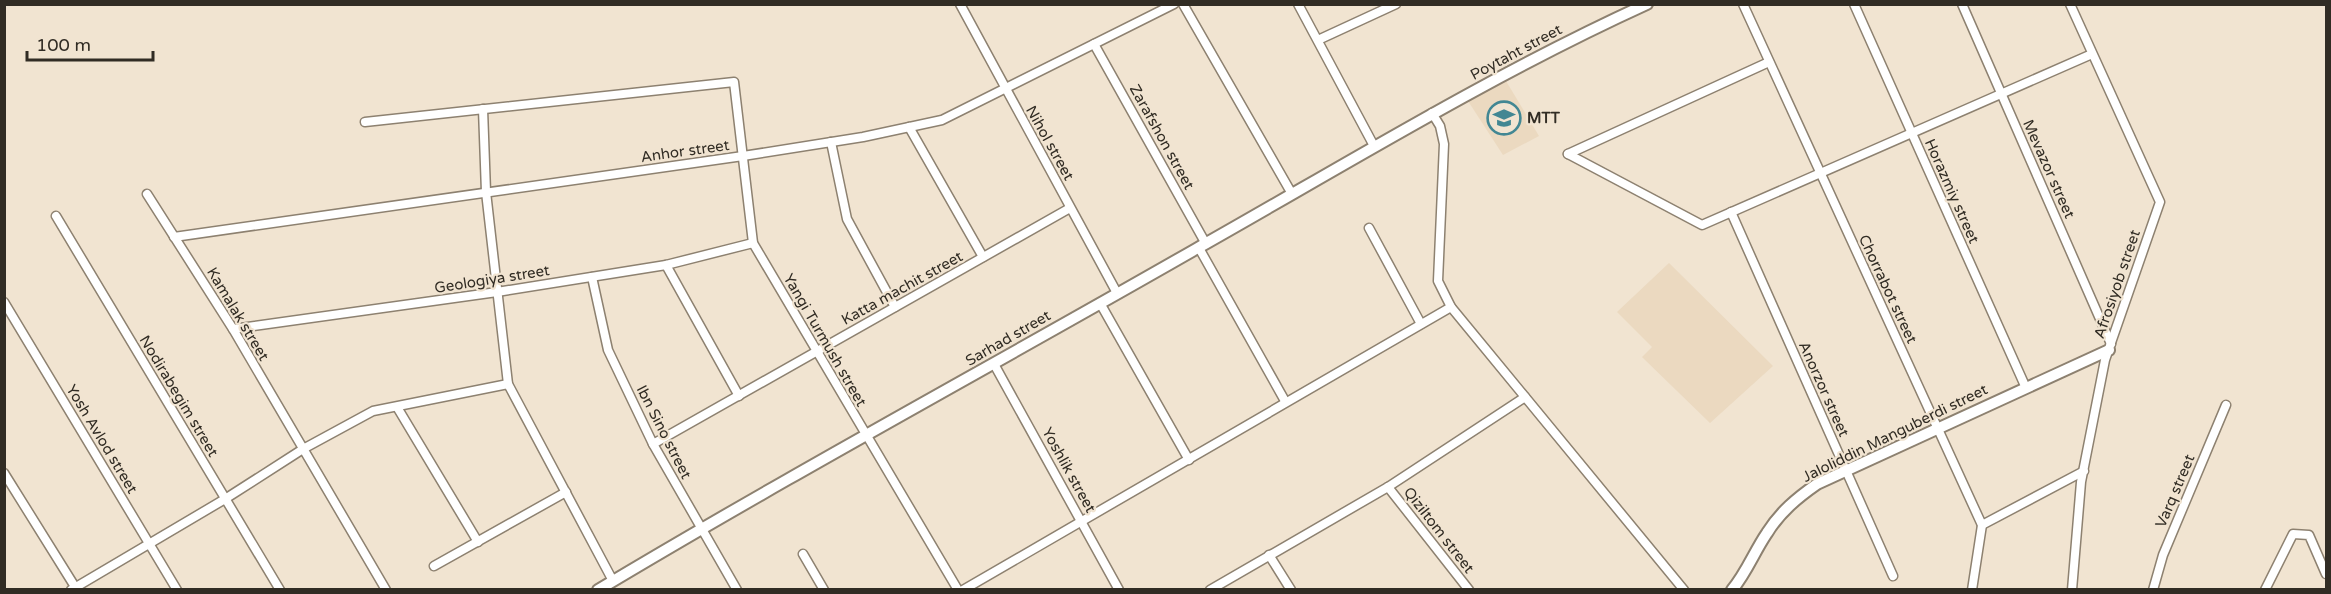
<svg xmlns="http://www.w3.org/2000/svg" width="2331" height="594" font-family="'Varela Round',sans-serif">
<rect width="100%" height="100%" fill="#f1e4d1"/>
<g fill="#ebd9c0">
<polygon points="1506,81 1539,136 1503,155 1468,101"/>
<polygon points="1669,263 1773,366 1710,423 1642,357 1652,347 1617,312"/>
</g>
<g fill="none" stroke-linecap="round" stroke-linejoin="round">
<defs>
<g id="minor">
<polyline points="960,4 1117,293"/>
<polyline points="1183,4 1292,194"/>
<polyline points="1298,4 1374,146"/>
<polyline points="1743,4 1982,525 1972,590"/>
<polyline points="1854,4 2026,388"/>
<polyline points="1962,4 2111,344"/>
<polyline points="2070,4 2160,202 2105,360 2081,482 2072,590"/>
<polyline points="1318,40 1396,4"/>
<polyline points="1094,44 1206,244"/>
<polyline points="483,109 486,192 508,384 613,581"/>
<polyline points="1432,113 1440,126 1444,144 1438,281 1451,307 1684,590"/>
<polyline points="365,122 734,82 753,243 958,590"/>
<polyline points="909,127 983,257"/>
<polyline points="831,142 847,219 895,307"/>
<polyline points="1568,154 1702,225 2092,54"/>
<polyline points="1568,154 1769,62"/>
<polyline points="147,194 233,329 386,590"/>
<polyline points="1731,212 1893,576"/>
<polyline points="56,216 280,590"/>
<polyline points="1369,228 1421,324"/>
<polyline points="174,237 743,156 863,137 942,120 1174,4"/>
<polyline points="1199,248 1285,401"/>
<polyline points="666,265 739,396"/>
<polyline points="592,277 608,350 653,444 737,590"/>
<polyline points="4,302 177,590"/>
<polyline points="1100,303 1189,460"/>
<polyline points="233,329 497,292 666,265 753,243"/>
<polyline points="994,364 1119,590"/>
<polyline points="397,407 478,542"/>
<polyline points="653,444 1070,208"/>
<polyline points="4,473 77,590"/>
<polyline points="1388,487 1469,590"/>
<polyline points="1982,525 2084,471"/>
<polyline points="803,554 824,590"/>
<polyline points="1269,555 1291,590"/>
<polyline points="434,566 566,492"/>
<polyline points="71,590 225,499 303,449 373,411 508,384"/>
<polyline points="963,590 1451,307"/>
<polyline points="1210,590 1388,487 1525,397"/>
<polyline points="2153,590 2163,555 2226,405"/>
<polyline points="2265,590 2293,534 2309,535 2326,574"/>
</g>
<g id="tertiary">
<path d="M598,590c197,-118 399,-227 598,-341 149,-84 295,-174 451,-245"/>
<path d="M1732,590c15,-18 22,-38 35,-57 13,-21 30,-35 50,-49l292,-134"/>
</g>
</defs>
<use href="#minor" stroke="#8d8170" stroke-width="11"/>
<use href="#tertiary" stroke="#8d8170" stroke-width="14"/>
<use href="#minor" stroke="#fff" stroke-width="8"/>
<use href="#tertiary" stroke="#fff" stroke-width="10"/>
</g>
<defs>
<symbol id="school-ring" viewBox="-11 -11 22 22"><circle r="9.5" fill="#f1e4d1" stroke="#428793" stroke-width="1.5"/><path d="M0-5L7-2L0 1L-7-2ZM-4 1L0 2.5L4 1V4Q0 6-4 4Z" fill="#428793"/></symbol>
</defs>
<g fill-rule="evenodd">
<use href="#school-ring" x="1485" y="99" width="38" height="38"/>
</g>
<g text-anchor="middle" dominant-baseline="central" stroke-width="4.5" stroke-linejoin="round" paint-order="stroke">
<g font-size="15" fill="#312c24" stroke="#f1e4d1">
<text transform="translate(1516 52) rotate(-28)">Poytaht street</text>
<text transform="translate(1162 137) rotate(61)">Zarafshon street</text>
<text transform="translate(1050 143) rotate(61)">Nihol street</text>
<text transform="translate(685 151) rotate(-8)">Anhor street</text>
<text transform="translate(2049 169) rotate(66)">Mevazor street</text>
<text transform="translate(1952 191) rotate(66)">Horazmiy street</text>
<text transform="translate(492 279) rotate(-9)">Geologiya street</text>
<text transform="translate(2117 284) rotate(-71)">Afrosiyob street</text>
<text transform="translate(902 288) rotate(-29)">Katta machit street</text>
<text transform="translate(1888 289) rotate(65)">Chorrabot street</text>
<text transform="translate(238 314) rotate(59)">Kamalak street</text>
<text transform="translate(1008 338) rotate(-30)">Sarhad street</text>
<text transform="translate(825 340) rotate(60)">Yangi Turmush street</text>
<text transform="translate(1824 389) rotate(66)">Anorzor street</text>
<text transform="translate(179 396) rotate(59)">Nodirabegim street</text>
<text transform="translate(664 432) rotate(63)">Ibn Sino street</text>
<text transform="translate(1895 433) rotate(-26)">Jaloliddin Manguberdi street</text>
<text transform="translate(102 439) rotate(59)">Yosh Avlod street</text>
<text transform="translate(1069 470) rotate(61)">Yoshlik street</text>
<text transform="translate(2175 491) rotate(-67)">Varq street</text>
<text transform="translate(1439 530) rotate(52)">Qiziltom street</text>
</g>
<g font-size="15" font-weight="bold" fill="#312c24" stroke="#f1e4d1" text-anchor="start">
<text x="1527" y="118">MTT</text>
</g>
</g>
<rect width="2331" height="594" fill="none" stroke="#312c24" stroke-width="12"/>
<path d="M27 51v9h126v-9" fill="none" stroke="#312c24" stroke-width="3"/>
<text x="36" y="51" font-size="18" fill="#312c24" stroke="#f1e4d1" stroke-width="4.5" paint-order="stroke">100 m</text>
</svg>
